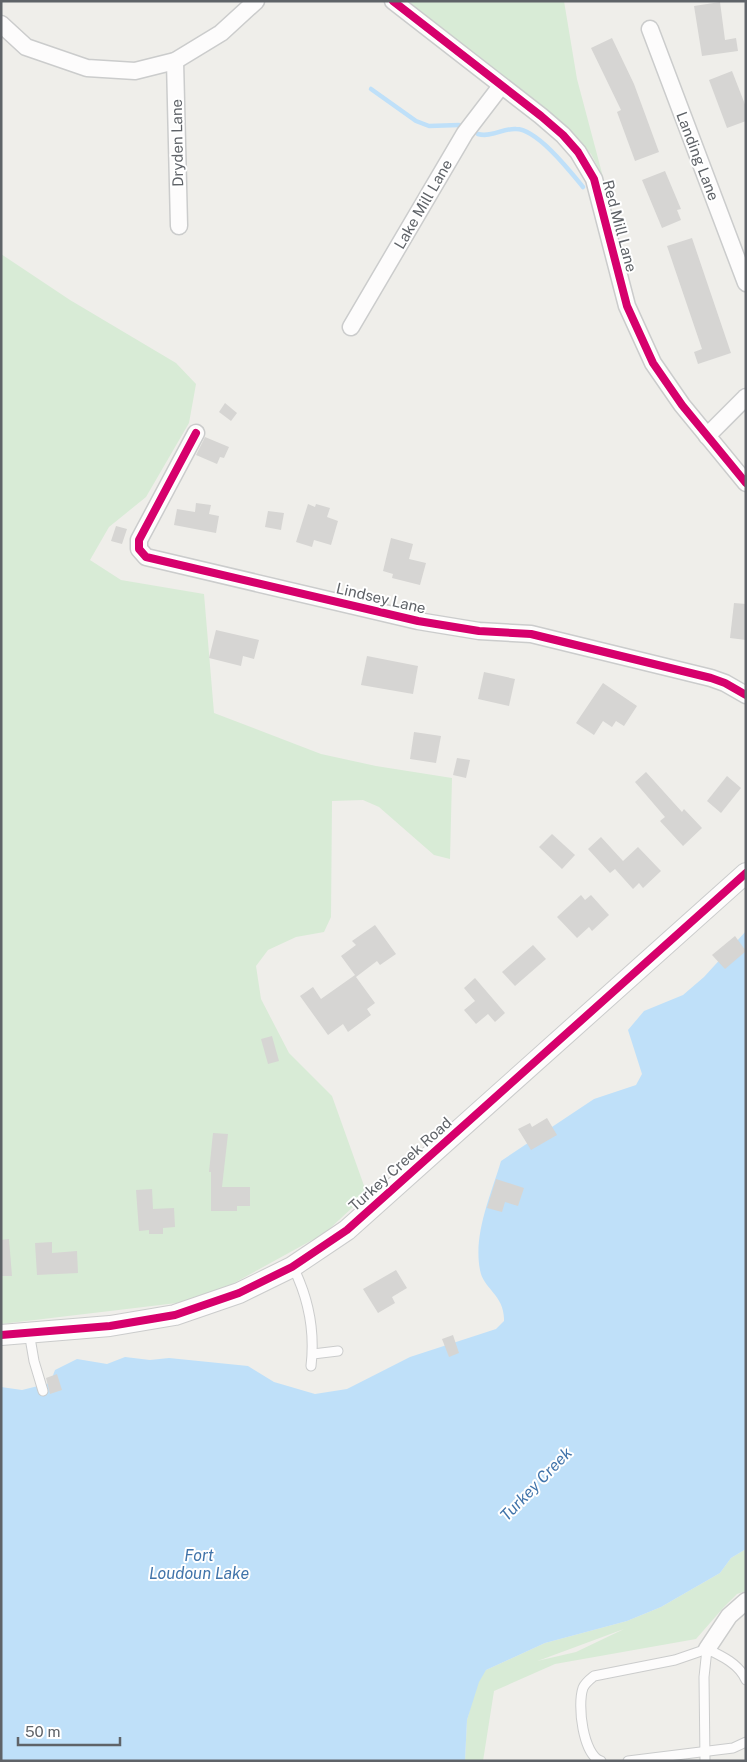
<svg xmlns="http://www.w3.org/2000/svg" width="747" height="1762" font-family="'Public Sans',sans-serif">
<rect width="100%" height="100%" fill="#efeeea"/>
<g fill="#d8ebd6" fill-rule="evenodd">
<polygon points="412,1 564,1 577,79 603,177 591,154 556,118 409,4"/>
<polygon points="1,254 70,300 176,363 196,384 189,423 146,497 109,527 90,560 121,580 204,594 214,713 321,754 376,766 452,778 450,859 434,855 379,807 363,800 332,801 331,917 324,932 296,937 268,950 256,966 261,999 289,1053 332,1096 367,1194 325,1233 225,1288 177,1303 1,1324"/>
<path d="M746,1549v42l-9,3 -13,13 -28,32 -141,25 -61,27 -11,70h-18l2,-41 5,-18 3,-25 11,-7 59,-27 82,-22 34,-14 59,-34 11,-15zM624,1629l-48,23 -39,9 6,-2z"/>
</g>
<path fill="#bfe0f9" d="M746,931v618l-15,9 -11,15 -59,34 -34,14 -82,22 -59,27 -7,12 -12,38 -2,41h-464v-374l21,3 28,-7 5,-13 22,-11 30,5 18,-7 25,3 19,-2 79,8 26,16 41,12 32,-5 63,-32 86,-28 8,-8c1,-26 -21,-32 -24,-51 -7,-36 11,-75 21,-109l93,-62 42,-14 6,-11 -14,-44 16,-19 39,-16 21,-18z"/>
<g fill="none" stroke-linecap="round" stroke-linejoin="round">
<g stroke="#bfe0f9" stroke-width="4.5">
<polyline points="371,89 416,121 429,126 459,125"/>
<path d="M478,134c13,4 25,-6 38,-5 21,0 54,42 67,58"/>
</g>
</g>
<g fill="#d6d5d3">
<polygon points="720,2 725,40 736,38 738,51 702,56 694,6"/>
<polygon points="612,38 634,84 659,152 635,161 617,112 621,110 591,48"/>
<polygon points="732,71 746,107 746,121 727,128 709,80"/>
<polygon points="665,171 681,209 677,210 681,220 662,228 642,180"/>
<polygon points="692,238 731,353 698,364 694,352 702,349 667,246"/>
<polygon points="225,403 237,413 231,421 219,412"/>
<polygon points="205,437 229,447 224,458 220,457 217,464 196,455"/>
<polygon points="196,503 211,505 209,514 219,516 216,533 174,525 177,509 195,512"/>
<polygon points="308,504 315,507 316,504 330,508 327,517 338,521 331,545 314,540 312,547 296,542"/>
<polygon points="268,511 284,513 281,530 265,527"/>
<polygon points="116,526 127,529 122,544 111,541"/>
<polygon points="391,538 413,544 409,559 426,563 420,585 392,578 393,574 383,571"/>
<polygon points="734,603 746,604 746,640 730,638"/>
<polygon points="216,630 259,640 254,659 243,656 241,666 209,658"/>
<polygon points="367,656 418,666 413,694 361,685"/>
<polygon points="484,672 515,679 509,706 478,699"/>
<polygon points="603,683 637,706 624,726 616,721 612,727 603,721 594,735 576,723"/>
<polygon points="414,732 441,736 436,763 410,759"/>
<polygon points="457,758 470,760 466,778 453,775"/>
<polygon points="646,772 682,812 684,809 702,828 683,846 660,821 665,817 635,782"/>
<polygon points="727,776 741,788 721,813 707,801"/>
<polygon points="552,834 575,855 562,869 539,847"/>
<polygon points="601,837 623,861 638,847 661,871 643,888 639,883 633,889 615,869 610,873 588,849"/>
<polygon points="581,895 585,900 591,895 609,915 592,931 589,927 577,938 557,917"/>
<polygon points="375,925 396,954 380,965 377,961 356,977 375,1003 367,1009 371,1015 348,1032 343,1024 328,1035 300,996 313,987 321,999 355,975 341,956 356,945 352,941"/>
<polygon points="735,936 746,951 725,969 712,955"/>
<polygon points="533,945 546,959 515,986 502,972"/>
<polygon points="475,978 505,1013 495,1022 488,1014 476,1024 464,1010 475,1001 464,988"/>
<polygon points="272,1036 279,1061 268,1064 261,1039"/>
<polygon points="547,1118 557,1135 531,1150 518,1129 530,1123 532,1127"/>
<polygon points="213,1133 228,1134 222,1187 250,1187 250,1206 237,1206 237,1211 211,1211 211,1172 209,1172"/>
<polygon points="496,1179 524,1188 518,1206 505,1202 502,1212 487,1208"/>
<polygon points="152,1189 153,1209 174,1208 175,1227 163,1228 163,1234 149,1234 149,1230 139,1231 136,1190"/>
<polygon points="9,1239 12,1276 1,1276 1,1240"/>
<polygon points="52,1242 52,1253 77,1251 78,1273 37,1275 35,1243"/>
<polygon points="396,1270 407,1288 392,1297 395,1303 378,1313 363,1289"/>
<polygon points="453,1335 459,1353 449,1357 442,1339"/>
<polygon points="57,1374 62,1390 50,1394 46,1378"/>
</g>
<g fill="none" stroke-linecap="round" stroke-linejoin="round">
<defs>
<g id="service">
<path d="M293,1267c15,30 22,65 18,99"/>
<polyline points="29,1332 34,1361 43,1391"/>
<polyline points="313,1354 338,1351"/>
<path d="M601,1761c-18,-6 -24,-56 -18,-73 2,-5 6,-8 11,-12l81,-16 32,-11c15,7 32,15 39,31"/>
<polyline points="628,1761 733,1748 746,1742"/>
<polyline points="705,1761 704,1677 707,1649"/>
</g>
<g id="minor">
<polyline points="393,1 541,116 563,135 578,152 594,179 627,306 653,363 682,405 746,483"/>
<polyline points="1,24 26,47 87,68 135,71 175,61 221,33 256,1"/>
<polyline points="650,29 746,283"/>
<polyline points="175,61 179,226"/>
<polyline points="351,327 465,133 501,86"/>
<polyline points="196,433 139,540 139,549 146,557 418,621 479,631 531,634 711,678 725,683 746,695"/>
<polyline points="707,436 746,397"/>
<polyline points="707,1649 729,1616 746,1601"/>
</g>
<polyline id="tertiary" points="1,1335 110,1326 175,1315 239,1293 292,1267 347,1230 746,873"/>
</defs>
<use href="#service" stroke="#cbcccc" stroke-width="11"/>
<use href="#minor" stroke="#cbcccc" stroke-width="19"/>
<use href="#tertiary" stroke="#cbcccc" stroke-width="22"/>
<use href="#service" stroke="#fdfcfc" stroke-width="9"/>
<use href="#minor" stroke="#fdfcfc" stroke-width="16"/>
<use href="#tertiary" stroke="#fdfcfc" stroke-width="20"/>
<defs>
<g id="cycleway">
<polyline points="393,1 541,116 563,135 578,152 594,179 627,306 653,363 682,405 746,483"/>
<polyline points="196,433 139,540 139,549 146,557 418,621 479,631 531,634 711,678 725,683 746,695"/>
<polyline points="1,1335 110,1326 175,1315 239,1293 292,1267 347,1230 746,873"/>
</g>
</defs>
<use href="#cycleway" stroke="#fff" stroke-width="11"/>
<use href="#cycleway" stroke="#d6006c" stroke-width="8"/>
</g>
<g text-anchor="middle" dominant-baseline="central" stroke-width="4" stroke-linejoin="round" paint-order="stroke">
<g font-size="15" fill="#5f6368" stroke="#fff">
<text transform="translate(177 143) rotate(-91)">Dryden Lane</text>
<text transform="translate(698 156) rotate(69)">Landing Lane</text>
<text transform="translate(423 204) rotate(-60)">Lake Mill Lane</text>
<text transform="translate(620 226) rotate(75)">Red Mill Lane</text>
<text transform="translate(381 598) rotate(13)">Lindsey Lane</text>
<text transform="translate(400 1164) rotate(-42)">Turkey Creek Road</text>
</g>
<g font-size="16" font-style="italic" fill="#4174aa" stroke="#fff">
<text transform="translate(536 1484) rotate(-46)">Turkey Creek</text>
<text x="199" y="1555">Fort<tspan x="199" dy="18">Loudoun Lake</tspan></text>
</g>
</g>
<rect width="747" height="1762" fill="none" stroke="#5f6368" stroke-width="5"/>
<path d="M18 1737v8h102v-8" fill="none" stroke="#5f6368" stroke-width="2.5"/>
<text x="25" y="1737" font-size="15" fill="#5f6368" stroke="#ffffff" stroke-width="4" paint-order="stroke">50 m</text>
</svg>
